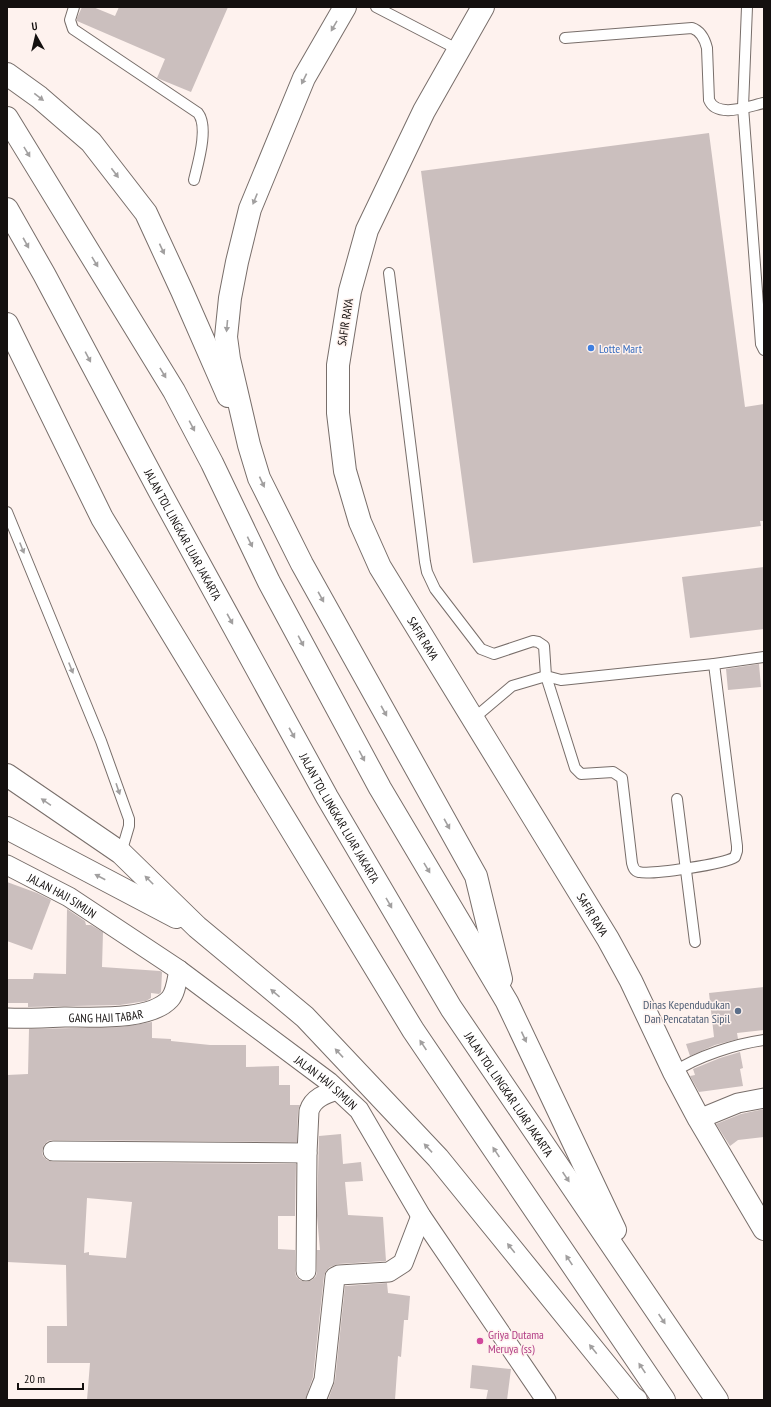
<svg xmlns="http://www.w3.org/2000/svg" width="771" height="1407" font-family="'PT Sans Narrow',sans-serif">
<rect width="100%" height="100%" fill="#fef2ee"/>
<g fill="#cbbfbe" fill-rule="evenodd">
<polygon points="82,7 93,7 115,16 119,7 228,7 191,92 157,78 165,59 77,21 77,18"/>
<polygon points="709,133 745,407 764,404 764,521 760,521 761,526 473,563 421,171"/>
<polygon points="764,567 764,629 690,638 682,577"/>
<polygon points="759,664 761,687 728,690 726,669"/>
<polygon points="7,882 37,893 51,900 32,950 7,941"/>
<polygon points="67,909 85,921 86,925 91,925 103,932 102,967 160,971 162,972 161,992 159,994 151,993 151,998 146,1001 120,1005 28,1007 28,1003 7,1003 7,979 33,979 34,973 66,974"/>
<polygon points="764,987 764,1030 737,1033 738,1039 715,1045 690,1056 686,1044 714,1037 709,993"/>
<path d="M152,1022v16l19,1v2l39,4h36v22l33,-1v19h11v20h10l-2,5 -1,32 -244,-2 -5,1 -4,4 -2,6 1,5 4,4 6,2 243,2 -1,52h-17v33l17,1v21l1,5 4,4 6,2 6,-2 4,-4 1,-5v-21h3l-3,-34 2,-80 22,-2 2,30 18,-2 2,19 -18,1 3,33 35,2 3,44 -48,3 -8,3 -4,4 -2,5 -11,101 -8,23h-218l3,-37h-43v-37h20l-1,-61 -59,-3v-187l21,-1 1,-45 92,-2zM87,1198l45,4 -6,56 -37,-3v-3l-5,1z"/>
<polygon points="740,1052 743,1068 740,1069 743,1086 699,1092 690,1076 695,1075 693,1069 720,1058"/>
<polygon points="764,1109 764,1137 738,1140 730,1146 716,1124 741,1114"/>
<polygon points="387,1283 388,1293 410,1296 408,1320 404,1320 401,1357 398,1356 395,1400 328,1400 335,1381 345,1286"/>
<polygon points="472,1365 511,1369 507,1400 486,1400 488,1390 470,1388"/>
</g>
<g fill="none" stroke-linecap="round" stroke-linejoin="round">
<defs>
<g id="service">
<path d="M74,7l-4,13 3,9 125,84c11,14 0,50 -4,67"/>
<polyline points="376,7 459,50"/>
<polyline points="747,7 743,107 761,344 764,350"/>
<path d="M565,38l127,-10c9,3 13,12 15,20l2,52c8,19 40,6 55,3"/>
<polyline points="389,273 425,562 427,572 435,589 481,649 494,654 533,641 538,642 544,646 546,676 561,680 714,664 764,657"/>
<polyline points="7,512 101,741 129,819 129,826 121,853"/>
<path d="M473,719l39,-33 34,-10 29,92 6,6 32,-2 9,6 10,85c1,4 2,8 7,9 12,3 86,-8 96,-15l2,-6v-5l-23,-182"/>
<polyline points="677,799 695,942"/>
<path d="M674,1072c24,-16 62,-28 90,-32"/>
</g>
<g id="minor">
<path id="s1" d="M7,865l62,32 110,73 150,112 30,28 62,106 125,184"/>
<path id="s2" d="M7,1018c20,1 39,0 59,-1 27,0 84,4 104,-18 6,-7 7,-20 9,-29"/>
<polyline points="699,1119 738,1103 764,1098"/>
<polyline points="53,1151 307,1153"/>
<path d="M306,1271l1,-118 2,-42c4,-13 16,-17 28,-21"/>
<polyline points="316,1400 324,1380 335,1277 339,1275 389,1272 403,1263 421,1216"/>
</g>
<g id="tertiary">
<path id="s3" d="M483,7l-59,104 -57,119 -17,61 -12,74v48l7,58 15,51 20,45 228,372 23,42 43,91 25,47 65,110"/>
</g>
<g id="motorway">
<polyline points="345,7 304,78 250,209 237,262 230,298 226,337 229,359 249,445 259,478 302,564 476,876 501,979"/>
<polyline points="7,74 39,97 91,142 146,213 182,291 228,396"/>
<polyline points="7,118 174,391 212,463 269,582 380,788 507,1002 615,1230"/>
<path id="s4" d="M7,209l37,65 116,218 167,305 124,211 266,392"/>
<polyline points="7,324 102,518 413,1030 664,1400"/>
<polyline points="7,775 121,853 197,927 305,1017 438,1158 631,1396 636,1400"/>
<polyline points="7,828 176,917"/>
</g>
</defs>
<use href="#service" stroke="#786e6a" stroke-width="12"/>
<use href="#minor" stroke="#786e6a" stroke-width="21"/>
<use href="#tertiary" stroke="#786e6a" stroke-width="24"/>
<use href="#motorway" stroke="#786e6a" stroke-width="24"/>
<use href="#service" stroke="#fff" stroke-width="10"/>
<use href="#minor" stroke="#fff" stroke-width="19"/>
<use href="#tertiary" stroke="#fff" stroke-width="22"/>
<use href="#motorway" stroke="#fff" stroke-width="22"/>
</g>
<defs><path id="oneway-solid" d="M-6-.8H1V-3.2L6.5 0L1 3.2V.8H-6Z"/></defs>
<g fill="#a19f9f">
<use href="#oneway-solid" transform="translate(334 26) rotate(120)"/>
<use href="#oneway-solid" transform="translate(304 79) rotate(116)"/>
<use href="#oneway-solid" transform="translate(39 97) rotate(38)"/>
<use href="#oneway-solid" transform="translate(27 152) rotate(59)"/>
<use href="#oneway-solid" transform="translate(115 173) rotate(53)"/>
<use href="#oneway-solid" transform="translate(255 199) rotate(112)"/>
<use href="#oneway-solid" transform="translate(26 243) rotate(61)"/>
<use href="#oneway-solid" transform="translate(162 249) rotate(65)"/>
<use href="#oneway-solid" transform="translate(95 262) rotate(59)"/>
<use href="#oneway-solid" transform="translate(227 326) rotate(95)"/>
<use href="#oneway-solid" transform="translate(88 357) rotate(62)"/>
<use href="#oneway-solid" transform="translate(163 373) rotate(59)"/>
<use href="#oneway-solid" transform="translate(192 426) rotate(62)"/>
<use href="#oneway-solid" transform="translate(262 482) rotate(65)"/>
<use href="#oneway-solid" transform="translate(250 542) rotate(64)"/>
<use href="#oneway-solid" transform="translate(22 548) rotate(68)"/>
<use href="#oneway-solid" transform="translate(321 597) rotate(61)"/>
<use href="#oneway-solid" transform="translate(230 619) rotate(61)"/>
<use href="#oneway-solid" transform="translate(301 641) rotate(62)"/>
<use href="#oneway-solid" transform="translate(71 668) rotate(68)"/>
<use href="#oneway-solid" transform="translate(384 711) rotate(61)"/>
<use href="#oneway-solid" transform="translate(292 733) rotate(61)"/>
<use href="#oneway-solid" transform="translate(362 756) rotate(62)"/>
<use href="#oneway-solid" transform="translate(118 789) rotate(71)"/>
<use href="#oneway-solid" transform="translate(46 802) rotate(-146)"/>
<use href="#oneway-solid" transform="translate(447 824) rotate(61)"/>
<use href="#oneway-solid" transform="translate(427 868) rotate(59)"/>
<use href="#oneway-solid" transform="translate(100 877) rotate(-152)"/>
<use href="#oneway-solid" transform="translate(149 880) rotate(-135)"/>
<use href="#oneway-solid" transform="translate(389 903) rotate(60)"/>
<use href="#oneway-solid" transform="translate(275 993) rotate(-140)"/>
<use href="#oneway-solid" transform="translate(524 1037) rotate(65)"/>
<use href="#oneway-solid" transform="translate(423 1045) rotate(-124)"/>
<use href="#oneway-solid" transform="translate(339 1053) rotate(-133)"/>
<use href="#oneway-solid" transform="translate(428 1148) rotate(-133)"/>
<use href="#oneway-solid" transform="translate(496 1152) rotate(-124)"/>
<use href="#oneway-solid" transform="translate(566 1177) rotate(56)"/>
<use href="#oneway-solid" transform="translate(511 1248) rotate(-129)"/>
<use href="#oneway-solid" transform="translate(569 1260) rotate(-124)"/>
<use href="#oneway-solid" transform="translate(662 1319) rotate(56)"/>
<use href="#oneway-solid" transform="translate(593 1349) rotate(-129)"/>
<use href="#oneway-solid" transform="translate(642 1368) rotate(-124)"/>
</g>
<circle fill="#3f7fe0" stroke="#fef2ee" stroke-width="1.5" cx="591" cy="348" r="4"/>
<circle fill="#5c6f8a" stroke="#fef2ee" stroke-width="1.5" cx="738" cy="1011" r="4"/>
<circle fill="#d1479c" stroke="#fef2ee" stroke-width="1.5" cx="480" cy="1341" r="4"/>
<g text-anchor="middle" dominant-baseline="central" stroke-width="3" stroke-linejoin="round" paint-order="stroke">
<g font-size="12" fill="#14100f" stroke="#fef2ee">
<text transform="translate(345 322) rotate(-81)">SAFIR RAYA</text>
<text stroke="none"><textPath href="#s4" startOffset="370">JALAN TOL LINGKAR LUAR JAKARTA</textPath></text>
<text stroke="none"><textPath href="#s3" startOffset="682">SAFIR RAYA</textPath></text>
<text stroke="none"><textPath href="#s4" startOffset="694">JALAN TOL LINGKAR LUAR JAKARTA</textPath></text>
<text stroke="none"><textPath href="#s1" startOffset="63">JALAN HAJI SIMUN</textPath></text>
<text stroke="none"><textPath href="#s3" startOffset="1006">SAFIR RAYA</textPath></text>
<text stroke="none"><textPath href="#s2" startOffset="99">GANG HAJI TABAR</textPath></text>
<text stroke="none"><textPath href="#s1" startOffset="387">JALAN HAJI SIMUN</textPath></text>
<text stroke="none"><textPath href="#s4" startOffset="1018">JALAN TOL LINGKAR LUAR JAKARTA</textPath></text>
</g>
<g font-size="12" fill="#366cbe" stroke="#fef2ee" text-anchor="start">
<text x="599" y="348">Lotte Mart</text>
</g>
<g font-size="12" fill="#4e5e75" stroke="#fef2ee" text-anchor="end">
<text x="730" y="1004">Dinas Kependudukan<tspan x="730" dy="14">Dan Pencatatan Sipil</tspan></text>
</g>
<g font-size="12" fill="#b23c85" stroke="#fef2ee" text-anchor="start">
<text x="488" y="1334">Griya Dutama<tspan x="488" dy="14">Meruya (ss)</tspan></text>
</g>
</g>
<rect width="771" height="1407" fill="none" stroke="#14100f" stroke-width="16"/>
<g transform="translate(36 36) rotate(352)" stroke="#fef2ee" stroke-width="3" paint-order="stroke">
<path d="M0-3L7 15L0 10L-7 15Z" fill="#14100f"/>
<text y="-6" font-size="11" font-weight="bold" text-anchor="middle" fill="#14100f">U</text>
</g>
<path d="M18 1383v6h65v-6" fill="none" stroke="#14100f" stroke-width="2"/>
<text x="24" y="1383" font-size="12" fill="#14100f" stroke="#fef2ee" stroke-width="3" paint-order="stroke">20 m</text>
</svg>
